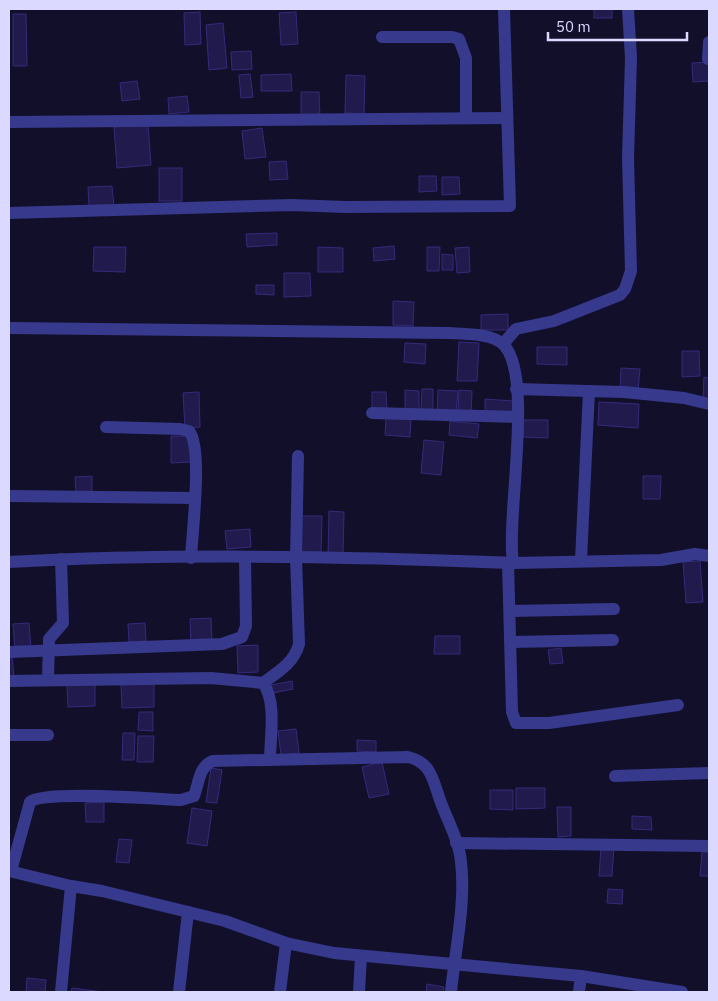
<svg xmlns="http://www.w3.org/2000/svg" width="718" height="1001" font-family="'IBM Plex Sans',sans-serif">
<rect width="100%" height="100%" fill="#120f2b"/>
<g fill="#211a4d" stroke="#352a7b">
<rect x="594" y="9" width="18" height="9"/>
<polygon points="200,12 201,44 185,45 184,13"/>
<polygon points="296,12 298,44 281,45 279,13"/>
<polygon points="13,14 26,14 27,66 13,66"/>
<polygon points="223,23 227,68 209,70 206,25"/>
<polygon points="251,51 252,69 232,70 231,52"/>
<polygon points="709,62 709,81 693,82 692,63"/>
<polygon points="250,74 253,97 241,98 239,75"/>
<polygon points="291,74 292,91 261,91 261,75"/>
<polygon points="346,75 365,76 364,114 345,113"/>
<polygon points="137,81 140,99 122,101 120,83"/>
<polygon points="301,92 319,92 320,118 301,118"/>
<polygon points="187,96 189,112 169,114 168,98"/>
<polygon points="148,124 151,165 117,168 114,127"/>
<polygon points="262,128 266,157 245,159 242,131"/>
<polygon points="286,161 288,179 270,180 269,162"/>
<rect x="159" y="168" width="23" height="33"/>
<polygon points="419,176 436,176 437,191 419,192"/>
<polygon points="442,177 459,177 460,194 442,195"/>
<polygon points="112,186 114,206 89,207 88,187"/>
<polygon points="277,233 277,245 247,247 246,234"/>
<polygon points="394,246 395,259 374,261 373,248"/>
<polygon points="94,247 126,247 125,272 93,271"/>
<polygon points="318,247 343,248 343,272 318,272"/>
<polygon points="427,247 440,247 439,271 427,271"/>
<polygon points="469,247 470,272 457,273 455,248"/>
<polygon points="442,254 453,255 453,270 442,270"/>
<polygon points="284,273 310,273 311,296 284,297"/>
<polygon points="256,285 274,285 274,295 256,294"/>
<polygon points="393,301 414,302 413,326 393,325"/>
<polygon points="508,314 508,330 481,330 481,315"/>
<polygon points="459,342 479,343 477,381 457,381"/>
<polygon points="405,343 426,344 425,364 404,362"/>
<polygon points="537,347 567,347 567,365 537,364"/>
<polygon points="682,351 699,351 700,376 682,377"/>
<polygon points="621,368 640,369 638,391 620,390"/>
<polygon points="704,377 709,378 709,399 703,399"/>
<polygon points="422,389 433,389 433,411 421,410"/>
<polygon points="405,390 419,391 419,412 405,411"/>
<polygon points="438,390 458,391 456,413 437,412"/>
<polygon points="459,390 472,391 471,416 458,415"/>
<polygon points="199,392 200,427 185,428 183,393"/>
<polygon points="372,392 386,392 387,412 372,412"/>
<polygon points="485,399 513,401 512,417 485,415"/>
<polygon points="599,402 639,404 638,428 598,425"/>
<polygon points="386,417 411,418 410,437 385,435"/>
<polygon points="523,420 548,420 548,438 523,437"/>
<polygon points="450,421 479,424 477,438 449,435"/>
<polygon points="171,436 191,436 191,462 171,463"/>
<polygon points="424,440 444,442 441,475 421,473"/>
<polygon points="92,476 92,494 76,495 75,477"/>
<polygon points="643,476 661,476 660,499 643,499"/>
<polygon points="329,511 344,512 343,557 328,556"/>
<polygon points="300,516 322,516 321,554 300,553"/>
<polygon points="250,529 251,547 227,549 225,531"/>
<polygon points="700,561 703,602 686,603 683,562"/>
<polygon points="211,618 212,643 191,644 190,619"/>
<polygon points="29,623 31,649 15,650 13,624"/>
<polygon points="145,623 146,641 129,642 128,624"/>
<polygon points="435,636 460,636 460,654 434,654"/>
<polygon points="258,645 258,672 238,673 237,646"/>
<polygon points="561,648 563,663 550,664 548,650"/>
<polygon points="12,656 14,678 9,678 9,657"/>
<polygon points="292,681 293,689 273,693 271,685"/>
<polygon points="95,684 95,706 68,707 67,685"/>
<polygon points="154,684 154,707 122,708 121,685"/>
<polygon points="139,712 153,712 153,731 138,730"/>
<polygon points="296,729 299,753 281,755 278,731"/>
<polygon points="123,733 135,733 134,760 122,760"/>
<polygon points="138,736 154,736 153,762 137,762"/>
<polygon points="357,740 376,741 376,752 357,751"/>
<polygon points="382,762 389,794 369,798 362,767"/>
<polygon points="211,768 222,770 217,803 206,802"/>
<polygon points="516,788 545,788 545,808 516,809"/>
<polygon points="490,790 513,790 513,810 490,809"/>
<polygon points="104,802 104,822 86,822 85,803"/>
<polygon points="557,807 571,807 571,836 558,837"/>
<polygon points="192,808 212,811 207,846 187,843"/>
<polygon points="632,816 651,817 652,830 632,829"/>
<polygon points="119,839 132,840 129,863 116,862"/>
<polygon points="601,848 614,848 612,876 599,876"/>
<polygon points="702,852 709,852 709,876 700,876"/>
<polygon points="608,889 623,890 622,904 607,903"/>
<polygon points="27,978 46,980 45,992 26,992"/>
<polygon points="427,984 444,987 443,992 426,992"/>
<polygon points="72,988 103,992 71,992"/>
</g>
<g fill="none" stroke-linecap="round" stroke-linejoin="round">
<g stroke="#37398d" stroke-width="12">
<polyline points="382,37 452,37 459,39 466,58 466,118"/>
<polyline points="708,59 709,42"/>
<polyline points="9,122 507,118"/>
<polyline points="9,213 292,205 345,207 510,206 504,9"/>
<path d="M9,328l440,5c15,1 43,0 55,12 30,33 2,170 9,218l148,-3 34,-6 14,2"/>
<polyline points="503,344 516,329 554,321 620,295 625,289 631,271 628,158 631,58 628,9"/>
<polyline points="516,389 624,392 684,398 709,404"/>
<polyline points="372,413 518,417"/>
<path d="M106,427l74,2 9,2c14,16 3,103 2,127"/>
<polyline points="9,496 194,498"/>
<polyline points="581,560 589,391"/>
<path d="M9,562c167,-9 336,-6 504,1"/>
<polyline points="508,563 512,712 516,723 549,723 678,705"/>
<polyline points="510,611 614,609"/>
<polyline points="511,642 613,640"/>
<polyline points="9,652 222,644 242,637 246,626 245,558"/>
<polyline points="48,680 49,639 63,623 61,559"/>
<path d="M9,681l202,-3 52,5c14,19 7,55 7,77"/>
<path d="M263,683c15,-11 31,-20 36,-39l-3,-86 2,-102"/>
<polyline points="9,735 48,735"/>
<polyline points="615,776 709,773"/>
<polyline points="456,843 709,846"/>
<polyline points="9,871 71,886 102,891 225,921 286,943 334,953 581,976 682,992"/>
<path d="M11,871l19,-69c14,-12 125,-3 151,-2l13,-4c5,-13 5,-30 19,-35l195,-4c23,5 25,23 32,43 7,20 19,40 21,62 5,41 -6,89 -10,130"/>
<polyline points="61,992 71,886"/>
<polyline points="179,992 188,912"/>
<polyline points="280,992 286,943"/>
<polyline points="359,992 361,956"/>
<polyline points="579,992 581,976"/>
</g>
</g>
<rect width="718" height="1001" fill="none" stroke="#dbd9ff" stroke-width="20"/>
<path d="M548 32v8h139v-8" fill="none" stroke="#dbd9ff" stroke-width="2.5"/>
<text x="556" y="32" font-size="15" fill="#dbd9ff" stroke="#120f2b" stroke-width="4" paint-order="stroke">50 m</text>
</svg>
